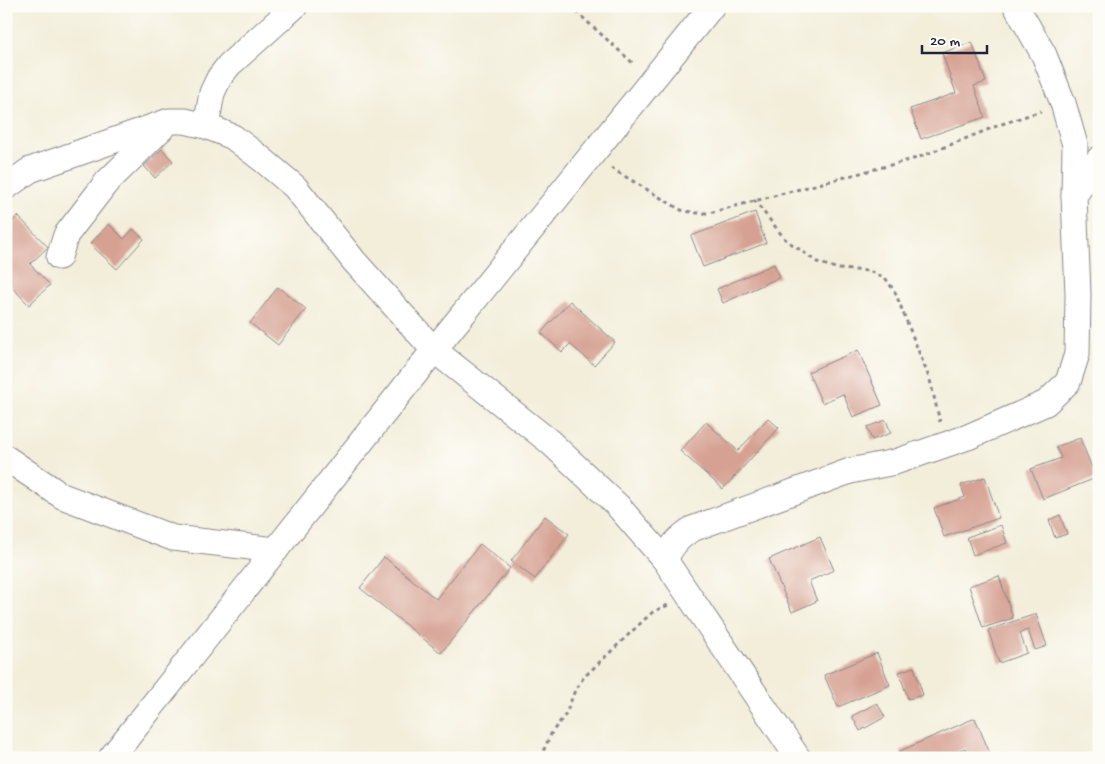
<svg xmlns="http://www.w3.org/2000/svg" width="1105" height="764" font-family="'Gochi Hand',sans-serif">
<rect width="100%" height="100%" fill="#fdfcf7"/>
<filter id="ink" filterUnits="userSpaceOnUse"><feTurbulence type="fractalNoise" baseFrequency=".02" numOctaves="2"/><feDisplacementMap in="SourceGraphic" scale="10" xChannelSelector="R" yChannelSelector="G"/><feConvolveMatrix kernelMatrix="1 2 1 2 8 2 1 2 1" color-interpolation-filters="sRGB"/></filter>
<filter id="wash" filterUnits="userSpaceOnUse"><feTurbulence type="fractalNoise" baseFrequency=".0096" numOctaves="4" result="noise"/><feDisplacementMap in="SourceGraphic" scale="20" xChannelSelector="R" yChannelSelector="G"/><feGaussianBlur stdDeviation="1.12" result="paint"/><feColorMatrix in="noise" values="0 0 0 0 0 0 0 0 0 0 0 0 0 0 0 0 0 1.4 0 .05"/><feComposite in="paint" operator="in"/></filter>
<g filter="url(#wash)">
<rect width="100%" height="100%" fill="#f3eeda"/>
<g id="blocks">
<g fill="#d6a193">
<polygon points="972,42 986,82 974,86 985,117 921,139 910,109 956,93 942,53"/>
<polygon points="162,149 173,161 155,178 144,166"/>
<polygon points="755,212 766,243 703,267 691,236"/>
<polygon points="18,216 48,247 30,264 50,285 29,305 6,281 6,227"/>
<polygon points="109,224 124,239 133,229 144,239 117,269 90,244"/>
<polygon points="774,264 780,277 723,303 717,289"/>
<polygon points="278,287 306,309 278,345 250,323"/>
<polygon points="570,301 615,342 594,365 570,344 562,352 541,333"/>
<polygon points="858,350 882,405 853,417 843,394 822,403 808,372"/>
<polygon points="768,418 779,428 723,489 680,451 706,422 738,451"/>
<polygon points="886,420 891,433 872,440 867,427"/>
<polygon points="1080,438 1096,478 1043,499 1031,469 1061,458 1056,447"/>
<polygon points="985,477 999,518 944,537 934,508 965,497 961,485"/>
<polygon points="1060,515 1067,534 1055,538 1049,520"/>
<polygon points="545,516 569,534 535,579 511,561"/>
<polygon points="1001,525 1007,543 973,555 967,537"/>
<polygon points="820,537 834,570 809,581 817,601 792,612 769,559"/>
<polygon points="480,544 510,568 441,653 360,588 384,557 436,599"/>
<polygon points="999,576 1013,618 983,628 969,586"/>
<polygon points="1036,614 1047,646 1035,650 1028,630 1020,633 1027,653 999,663 988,630"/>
<polygon points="877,653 890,685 838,707 824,675"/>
<polygon points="914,667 923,695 908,699 899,672"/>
<polygon points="877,703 885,717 860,731 852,716"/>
<polygon points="975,718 992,758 969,758 965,748 944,758 903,758 900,751"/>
</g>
</g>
</g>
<g filter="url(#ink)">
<use href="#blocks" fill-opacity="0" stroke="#8a888a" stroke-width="1"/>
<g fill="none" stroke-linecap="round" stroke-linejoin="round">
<defs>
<g id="minor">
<polyline points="1016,6 1044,55 1063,103 1075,145 1074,196"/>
<polyline points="206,126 212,93 219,78 229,65 295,6"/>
<polyline points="6,187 30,170 169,121 185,121 206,126 233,137 263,160 295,187 354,261 434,350 550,442 617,505 665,560 798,758"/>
<polyline points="59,257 66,235 106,183 162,128"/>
<polyline points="6,458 62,496 173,538 276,550"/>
<path d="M665,560c7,-15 13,-22 27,-31l158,-58 45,-9 73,-25 78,-34 22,-21 9,-28 1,-60 -4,-98 25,-37"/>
<polyline points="111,758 434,350 712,6"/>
</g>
</defs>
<use href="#minor" stroke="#8a888a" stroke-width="27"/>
<g stroke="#8a888a" stroke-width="3" stroke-dasharray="4 4" stroke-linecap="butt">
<polyline points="570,6 635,65"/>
<polyline points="611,168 681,210 697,213 709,213 917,158 1002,124 1041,111"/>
<polyline points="754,200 785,239 817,262 838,269 869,271 886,279 895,292 930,380 940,422"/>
<polyline points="540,758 552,732 566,714 575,690 584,677 645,619 653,612 668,605"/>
</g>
<use href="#minor" stroke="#fff" stroke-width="25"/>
</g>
</g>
<rect width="1105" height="764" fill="none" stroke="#fdfcf7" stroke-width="25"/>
<path d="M922 45v8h65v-8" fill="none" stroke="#22223b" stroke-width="2.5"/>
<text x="930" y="45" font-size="15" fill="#22223b" stroke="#fdfcf7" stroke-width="4" paint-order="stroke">20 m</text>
</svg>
